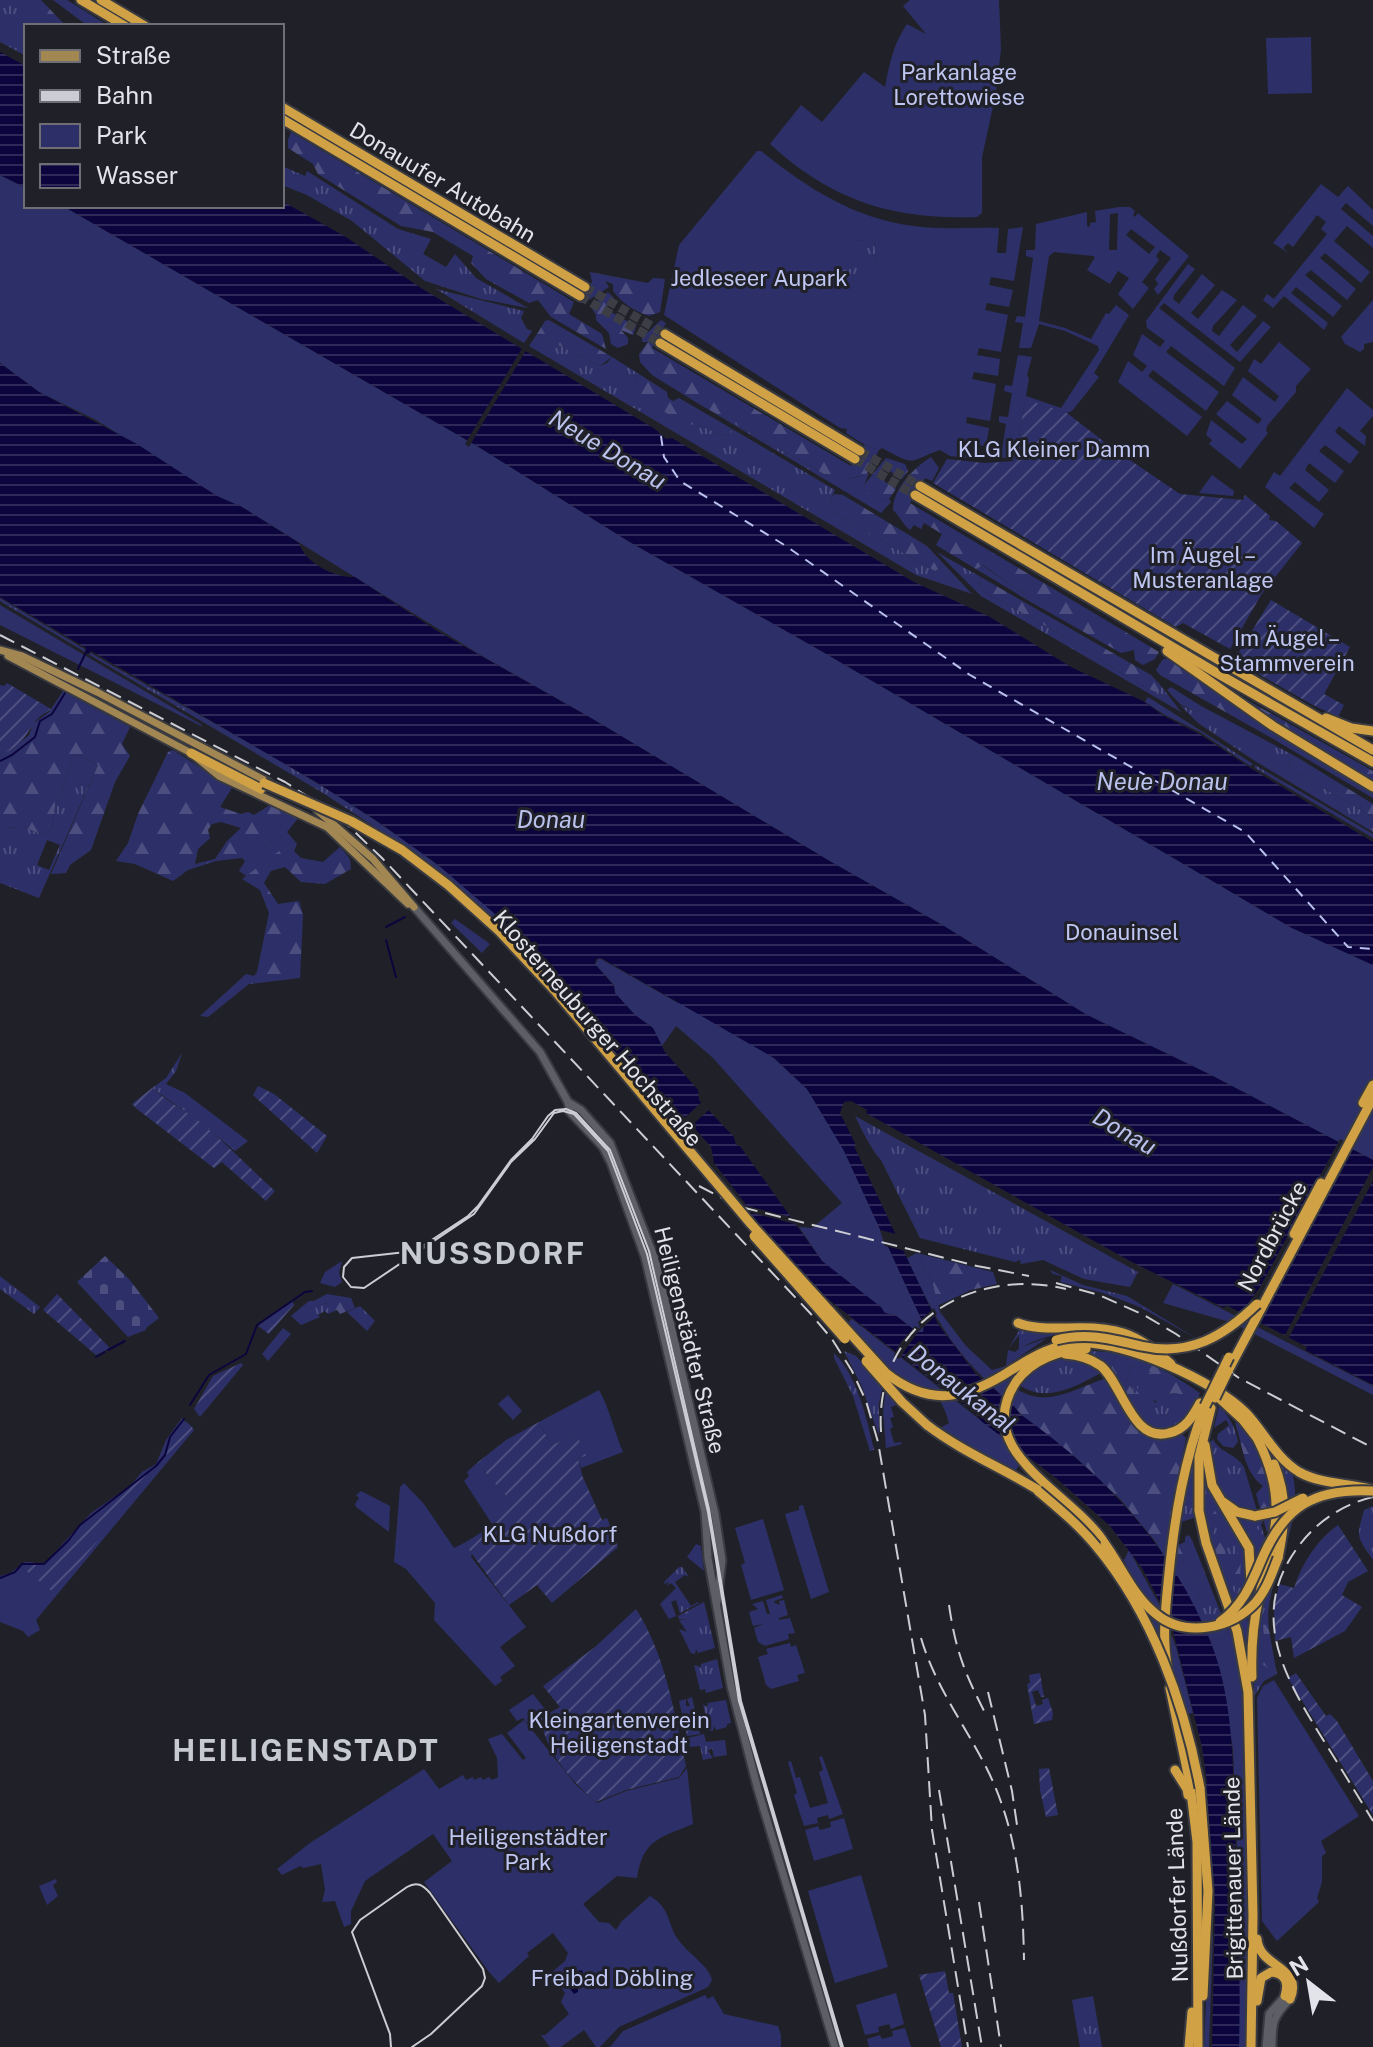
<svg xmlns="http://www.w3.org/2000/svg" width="1373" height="2047" font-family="'Public Sans',sans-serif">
<defs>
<pattern id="grass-tufts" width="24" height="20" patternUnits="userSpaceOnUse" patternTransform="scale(2)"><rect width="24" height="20" fill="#2d3068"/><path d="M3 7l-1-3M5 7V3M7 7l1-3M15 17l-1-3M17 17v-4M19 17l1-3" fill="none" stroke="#4b4e7e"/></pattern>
<pattern id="forest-firs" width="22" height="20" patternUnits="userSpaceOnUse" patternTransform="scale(2)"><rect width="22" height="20" fill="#2d3068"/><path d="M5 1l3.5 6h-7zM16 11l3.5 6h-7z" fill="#4b4e7e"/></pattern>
<pattern id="cemetery-stones" width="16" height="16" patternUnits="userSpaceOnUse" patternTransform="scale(2)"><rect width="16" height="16" fill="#2d3068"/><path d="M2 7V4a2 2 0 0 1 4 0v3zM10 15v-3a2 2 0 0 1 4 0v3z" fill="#4b4e7e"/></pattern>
<pattern id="garden-furrows" width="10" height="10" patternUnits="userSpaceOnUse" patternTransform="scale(2)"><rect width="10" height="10" fill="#2d3068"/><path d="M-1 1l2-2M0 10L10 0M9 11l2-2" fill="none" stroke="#4b4e7e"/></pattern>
<pattern id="water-rules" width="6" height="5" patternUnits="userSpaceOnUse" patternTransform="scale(2)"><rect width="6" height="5" fill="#0c053d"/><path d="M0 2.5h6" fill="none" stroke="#2f2959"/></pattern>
</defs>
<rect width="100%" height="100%" fill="#202128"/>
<g fill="url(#grass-tufts)" fill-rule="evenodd">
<polygon points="0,0 28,0 53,26 26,26 26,56 0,42"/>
<polygon points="282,166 305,176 307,171 398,229 431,239 423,254 446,267 455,254 476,278 528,308 481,299 425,281 352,221 307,195 282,185"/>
<polygon points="874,239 876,261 851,290 840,270 855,241"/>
<polygon points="436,289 524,311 521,318 527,329 532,331 524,343"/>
<polygon points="537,334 600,366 607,363 612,357 639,374 634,381 697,424 723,436 732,432 729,427 835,490 830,500 833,512 935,571 941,567 941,561 972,594 916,575 529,346"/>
<path d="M699,404l125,70c17,6 31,6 45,-1l-5,12 18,16 7,-2 2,3 -10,11z"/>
<polygon points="937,552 979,576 980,589 1051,629 1144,687 1158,693 1162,687 1181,712 981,596"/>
<polygon points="982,565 1027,596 1029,601 976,569"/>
<polygon points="0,598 86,650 85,652 0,601"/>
<path d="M91,653c141,83 307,163 424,279 18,18 33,42 50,61l-84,-86 -71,-57 -87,-57 -235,-139z"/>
<polygon points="1148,697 1253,764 1250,766 1200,732 1165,715 1145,702"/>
<polygon points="1180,705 1196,712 1201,710 1201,706 1295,756 1288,764 1292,770 1373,817 1373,832 1255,761 1198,723"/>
<polygon points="1280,734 1373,790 1373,798 1275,740"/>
<path d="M75,754l23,11 -59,133 -39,-15v-55l23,-1 20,8 9,-6 3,-23zM47,840l13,5 -11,25 -12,-5z"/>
<polygon points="1255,765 1373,834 1373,838 1255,768"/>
<polygon points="280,836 288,846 248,877 239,871 245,861"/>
<polygon points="455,919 490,944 482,953 451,923"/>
<polygon points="182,1053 176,1071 166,1084 185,1093 248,1141 235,1151 200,1122 152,1088 166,1078"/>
<polygon points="627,1069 636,1072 678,1123 675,1126"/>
<path d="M855,1116l283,156 -8,15 -46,-8 -41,-19 -22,4 -1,-4 -5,2 -95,-24 -39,-78c-9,-9 -20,-32 -26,-44z"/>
<polygon points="1050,1270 1083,1285 1127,1296 1199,1340 1140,1307 1103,1293 1060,1282 1062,1276 1053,1274"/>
<polygon points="0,1276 40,1307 34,1314 0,1289"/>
<polygon points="327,1294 325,1304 337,1310 328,1314 325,1311 318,1315 320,1317 301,1325 291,1316 309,1301 314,1301"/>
<polygon points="360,1306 375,1321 367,1331 347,1312"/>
<path d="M1021,1327l80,5c-27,-1 -55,2 -79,15l25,-9 -41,28 2,-16 7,2 4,-3v-14l-10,13z"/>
<polygon points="1082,1350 1116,1353 1110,1372"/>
<polygon points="844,1351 856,1356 883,1386 879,1403 879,1436 862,1387"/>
<path d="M834,1353c23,22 33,66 40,97l-4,1 -17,-55 -19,-38z"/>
<path d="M1067,1356l16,3 18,12v2c-26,14 -56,31 -83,11 12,-15 29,-25 49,-28z"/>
<polygon points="1131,1365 1152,1372 1143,1377 1136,1395 1126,1379"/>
<polygon points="886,1390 899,1404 891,1407 894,1417 890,1418 893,1427 890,1429 894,1443 901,1442 902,1444 886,1448 883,1411"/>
<polygon points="1177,1393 1194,1406 1192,1411 1168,1413 1166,1418 1162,1421 1147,1414 1144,1395 1148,1395 1156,1403 1165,1394"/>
<path d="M1219,1406c10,10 17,22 19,36l-5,6 -10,-2 -6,-7 1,-5 11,-9 -3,-5 -12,8z"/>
<polygon points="1202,1423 1194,1476 1197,1517 1181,1522 1186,1476"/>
<path d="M1213,1439c6,13 23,15 31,28l21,71 1,6 -11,21 -1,-8 -26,-47 21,3c-39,-19 -34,-30 -39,-70z"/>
<path d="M1265,1444l13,18 14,10c12,46 -14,84 -22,128 -5,25 2,50 7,74l-13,7 -10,16c0,-31 0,-63 7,-93 5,-21 18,-39 24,-59 10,-33 -3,-73 -20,-101z"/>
<polygon points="1205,1463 1246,1547 1247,1581 1258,1587 1255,1596 1248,1601 1251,1610 1247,1620 1249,1621 1253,1612 1247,1659 1238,1622 1203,1515"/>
<path d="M1373,1506v54c-18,-26 -16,-23 -9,-50z"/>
<polygon points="1192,1540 1229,1634 1210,1641 1194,1606 1201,1591 1182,1562"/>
<polygon points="679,1567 682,1567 689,1577 685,1575 675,1582 691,1606 698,1602 699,1603 680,1613 676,1600 671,1602 676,1616 669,1619 660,1604 676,1588 671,1583 667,1586 669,1581 665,1584 664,1582"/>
<polygon points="704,1602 715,1648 698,1653 696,1649 695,1654 691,1653 679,1629 687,1632 679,1620 687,1619 679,1619 678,1616"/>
<polygon points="717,1659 723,1688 706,1693 705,1689 700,1690 694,1665 701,1667 701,1664"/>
<polygon points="692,1697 700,1734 687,1736 679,1701 686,1699 686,1706 690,1706 687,1699"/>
<polygon points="726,1700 731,1723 727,1724 727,1727 716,1730 714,1726 713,1731 709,1731 703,1704 707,1707 708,1703"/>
<polygon points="704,1734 706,1742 725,1740 727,1755 714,1757 712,1748 708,1751 713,1758 703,1760 700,1746 690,1747 688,1738"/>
<polygon points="1093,1996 1102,2047 1080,2047 1072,2000"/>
</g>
<g fill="url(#forest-firs)" fill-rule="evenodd">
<polygon points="28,0 41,0 66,26 53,26"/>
<polygon points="53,0 67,0 109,26 88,26"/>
<polygon points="291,132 574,302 569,314 602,334 606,349 551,317 538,300 529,303 486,279 471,263 473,256 433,232 401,226 318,174 313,164 288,148 288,140"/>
<path d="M590,272l58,11 5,-5 12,1 -5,33 -11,4c-15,-5 -26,-12 -36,-25v-7l-8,-3 4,6 -25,16h-5l13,-21z"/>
<polygon points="608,292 614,298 613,304 607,306 611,312 636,326 633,335 621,330 628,338 628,344 618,348 611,344 609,333 596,320 596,315 591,307"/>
<polygon points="549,320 612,357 600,366 537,334 545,321"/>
<polygon points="661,320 666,323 652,348 851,466 865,445 879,450 866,475 840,480 824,474 699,404 652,375 640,362 639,354 648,342 642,342 642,338"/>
<path d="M639,374l28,18 1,6 5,3 6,-3 50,29 3,5 -9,4 -26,-12 -10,1c-17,-11 -48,-24 -53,-44z"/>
<path d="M931,457l8,11 -7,13 -7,-3 -15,25 249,149 -4,7 -12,6 -8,-5 -1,-10 -13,3 -92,-52 -2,-5 -44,-31 -7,4 -40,-24 6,-11 -18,-11 -3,6 -7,-4 -4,5c-7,-5 -10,-14 -17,-20 0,-22 21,-42 38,-53z"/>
<polygon points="886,458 905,464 908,471 902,479 885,468 881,471 881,479 896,489 889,499 882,501 865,491 864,485"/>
<polygon points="834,494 843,495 927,546 941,561 941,567 935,571 833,512 830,500"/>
<polygon points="979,576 1151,675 1162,687 1158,693 1144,687 1051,629 980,589"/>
<polygon points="1163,659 1172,659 1278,736 1275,740 1160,675 1156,670"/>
<polygon points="1171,687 1201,706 1201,710 1196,712 1180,704 1167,690"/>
<polygon points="63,691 130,727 122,744 130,756 115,782 91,850 70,865 66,873 51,874 98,765 75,754 55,806 52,829 43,835 23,827 0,828 0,755 13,749 29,735 33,724 49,712"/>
<polygon points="1242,697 1373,771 1373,783 1289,733 1241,699"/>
<path d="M173,750l59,38 -12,19 21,7 7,-2 6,3 16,-10 29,12 -12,15 10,12 -3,7 7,7 22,4 17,-15 10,12 1,10 -26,15 -24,-2 -16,-15 -14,4 -7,12 14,21 21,-3 4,14 -3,63 -51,6 -41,33 -8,-1 46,-42 8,2 3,-4 12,-59 -9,-23 -18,-11 45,-34 -7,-9 -35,25 -3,-3 -26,3 -28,9 -15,11 -38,-17 -19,-3 12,-18 10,-29 30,-62zM221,822l20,6 -14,13 -12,18 -20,5 3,-15 12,-11 -2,-8 4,-6z"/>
<polygon points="1295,756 1373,804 1373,817 1292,770 1288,764"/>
<polygon points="917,1253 993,1272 997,1284 971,1290 937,1306 933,1285"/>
<polygon points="327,1294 351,1298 355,1308 340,1314 337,1310 329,1310 324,1300"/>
<path d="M1116,1353c31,7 59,22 84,40 -10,23 -34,55 -60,27 -12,-13 -20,-33 -30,-48zM1131,1365l20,7 -8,5 -8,17 -9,-15zM1177,1393l3,4 -1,8 3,3 11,-1 -1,4 -22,-2 -4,9 -4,2 -15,-6 -2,-19 14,8 6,-9z"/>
<path d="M1108,1378l33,51 41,5 4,4 -16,82 3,11 -5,6 6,10 11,-5v-5l4,-2 3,5 -10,22 19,29 -7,15 -39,-65 -34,-41 -47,-44 -41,-30 -24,-24 6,-14c34,22 60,-1 93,-10z"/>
<path d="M1235,1423h5c28,34 30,61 34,103l-7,6 -11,-38 7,-8c-20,-15 -20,-41 -28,-63z"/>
<polygon points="1208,1499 1218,1516 1213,1535 1224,1547 1227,1560 1241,1560 1240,1578 1228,1579 1238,1599 1232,1606 1212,1550 1202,1502"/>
<polygon points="1253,1519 1261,1519 1263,1523 1256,1527 1265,1538 1258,1558 1254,1557 1247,1527"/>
<polygon points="1224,1523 1230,1523 1245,1547 1245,1552 1238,1559 1237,1543 1228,1543 1220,1534"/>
<polygon points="1268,1624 1276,1670 1273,1672 1254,1658 1256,1633 1264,1636 1263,1625"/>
</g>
<polygon fill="url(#cemetery-stones)" points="105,1256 129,1279 159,1318 146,1328 146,1330 128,1337 77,1282"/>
<g fill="#2d3068" fill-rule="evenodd">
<path d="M910,0h89l2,49 -5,44 -14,64v56l-5,4c-86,3 -146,-17 -207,-73l31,-39 21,17 42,-50 21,15c5,-25 8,-42 22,-63l19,10 -23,-28z"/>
<polygon points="1311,37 1312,93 1268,94 1266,38"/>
<path d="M757,151h4c46,37 92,67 152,75 28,4 57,1 86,2l-2,25h9l2,-24 15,-2 -9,54 -23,-4 -2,8 24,5 -4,17 -22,-4 -2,7 23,5 -7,37 -22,-4 -2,7 23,4 -2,17 -24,-4 -2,7 24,5 -6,37 -23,-4 -1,6 23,5 -3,18 -23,-3 -2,8 23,4 -1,5 -33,-4 -10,-6c-34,12 -22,17 -58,-2l-3,2 -14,-5 -19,-12 1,-4 -7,-1 -176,-113 15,-70zM874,240l2,21 -26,28 -9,-19 10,-1 4,-28z"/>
<polygon points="0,175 26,188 26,206 63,206 477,446 628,541 823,652 1221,886 1292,928 1373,965 1373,1160 1209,1074 1087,1015 944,926 833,863 591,718 482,656 242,507 217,496 96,420 39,392 0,363"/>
<polygon points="1321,184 1338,197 1348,186 1373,210 1373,226 1346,203 1341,209 1373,236 1373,248 1347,226 1334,241 1370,272 1361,283 1325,253 1320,258 1356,289 1347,300 1311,270 1305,275 1342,306 1333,317 1296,287 1291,293 1328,323 1324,330 1284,296 1273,308 1263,300 1267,294 1274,299 1327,234 1321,229 1326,222 1317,215 1293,247 1288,243 1283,248 1288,253 1273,243"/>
<path d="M1119,207h11l5,4 -2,4 2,2 3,-4 51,43 -31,39 -4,-6 4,-5 -3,-5 16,-21 -11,-8 -4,6 3,4 -17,22 7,6 -16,21 -15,-15 11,-16 -11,-7 -8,13 -23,-14 8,-13 -2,-1 -39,-4 -5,4 -10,65 26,7 26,11 15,-26 3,1 7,-9 13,10 -35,58 5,4 -27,34 -5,2 -42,-13 -10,61 -14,-4 5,-33 -7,-2v-6l9,1 4,-24 -8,-2 1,-6 7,1 6,-31 14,2 -5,18 2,3 -3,18 35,12 38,-58 -1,-4 -33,-15 -26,-7 -8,24h-12l4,-25 -8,-1 2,-6 8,1 8,-59 -7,-2v-6h9l1,-26 51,-12v14l3,1v-4l6,-1 -1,-11zM1118,213l-1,37h-8l1,-36zM1131,229l24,18 -6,7 -23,-19z"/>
<polygon points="1188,264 1195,269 1174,295 1173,299 1179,304 1202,274 1215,285 1191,313 1198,319 1222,290 1237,300 1213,326 1212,331 1219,336 1243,305 1257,316 1230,345 1237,352 1263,321 1271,327 1240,362 1164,303 1159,308 1235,368 1224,386 1171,346 1166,352 1219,392 1206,411 1153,370 1148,376 1202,417 1187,436 1118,382 1128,361 1142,372 1147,366 1133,355 1142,334 1160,347 1165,341 1147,328 1146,321"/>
<polygon points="1373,300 1373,342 1364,344 1364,349 1360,352 1345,344 1341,337"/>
<polygon points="1279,342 1311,369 1296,386 1296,392 1267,426 1266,431 1268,433 1240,469 1209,444 1212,440 1206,435 1211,420 1242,444 1247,439 1216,414 1227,401 1258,424 1262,419 1232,395 1243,377 1275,402 1279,396 1248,371 1254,359 1261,364"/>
<polygon points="1347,388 1373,410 1373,416 1360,431 1366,436 1365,446 1339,426 1335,432 1359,452 1350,464 1325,445 1319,451 1344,471 1335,483 1309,463 1305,470 1329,490 1319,502 1295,482 1289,488 1324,514 1314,528 1265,487 1274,472 1280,476"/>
<polygon points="1212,475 1234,491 1233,496 1199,493"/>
<polygon points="0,605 202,725 201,726 0,625"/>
<polygon points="599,958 678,1003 681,1002 774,1058 807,1089 844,1150 924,1325 923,1332 917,1332 895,1315 885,1313 822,1261 799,1227 812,1228 842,1203 713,1058 676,1026 662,1046 653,1028 635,1015 615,993 614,985 595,964"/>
<path d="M917,1253l16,32 7,27 26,34 26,24 14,-4 9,13 -6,23c-55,-49 -72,-78 -102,-144z"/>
<polygon points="342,1261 339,1273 342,1282 335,1287 320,1283 325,1272"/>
<polygon points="1173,1284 1373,1386 1373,1395 1233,1323 1163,1303"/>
<path d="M852,1319l151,119 16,27 -4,7 -75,-44 9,-5c-10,-40 -26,-28 -53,-48 -18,-14 -33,-35 -49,-52z"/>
<polygon points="283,1328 291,1334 268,1361 262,1354"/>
<path d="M599,1390c11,19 15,42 24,62l-42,16 -3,-10 7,-2 -8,-21 -26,10 -12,-23z"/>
<polygon points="508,1395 522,1411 513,1420 498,1404"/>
<polygon points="182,1418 194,1430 36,1620 40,1630 28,1637 23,1631 0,1622 0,1576 10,1573 25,1562 42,1564 47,1561 91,1513 130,1486 142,1472 156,1464 166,1440"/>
<polygon points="477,1463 507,1497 502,1513 492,1524 464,1481 469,1476 467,1472"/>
<polygon points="404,1483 424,1504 454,1548 464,1543 472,1554 471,1557 526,1627 500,1647 515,1666 500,1677 502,1681 495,1686 434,1620 435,1603 406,1569 394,1562 400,1487"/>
<polygon points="361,1491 390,1506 389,1532 356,1507 355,1504 359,1498 356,1495"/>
<polygon points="803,1505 829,1592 811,1599 785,1514 799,1510 799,1506"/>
<polygon points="763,1519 784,1590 751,1600 741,1565 745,1563 735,1528"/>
<polygon points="1191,1540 1208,1587 1202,1589 1179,1547"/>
<polygon points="696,1544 701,1546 704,1571 687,1557"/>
<polygon points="1129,1550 1159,1604 1176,1647 1193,1713 1188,1714 1124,1560"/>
<polygon points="782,1595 783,1598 774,1601 775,1603 780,1605 779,1601 784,1600 788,1615 779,1618 779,1620 790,1618 795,1633 788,1634 789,1639 765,1646 758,1642 754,1628 763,1624 753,1626 749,1612 758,1609 752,1604 763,1601 767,1614 770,1614 766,1600"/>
<polygon points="1233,1625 1240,1662 1246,1739 1248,2047 1239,2047 1239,1892 1233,1750 1222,1684 1210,1641 1229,1634 1227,1627"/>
<polygon points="790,1643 791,1647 796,1645 805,1673 797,1675 799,1681 771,1689 766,1685 758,1657 768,1654 766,1649"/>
<polygon points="1274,1680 1359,1816 1321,1841 1326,1853 1322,1856 1322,1882 1317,1898 1319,1902 1277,1941 1262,1921 1257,1698 1263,1686"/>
<polygon points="533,1694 548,1713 528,1724 523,1718 517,1721 509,1710"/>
<path d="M524,1720l52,65 21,18 29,-12 53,-13 8,-10 6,56c-33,14 -50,15 -56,54l-20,-2 -34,28 16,18 10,1 7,7 5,-8 29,-26c22,13 16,28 30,46 10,13 29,24 32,38l-4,7 -89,40 -19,20h-4l-12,-17 -23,17h-11l-9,-12h4l24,-21 -8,-12 4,-9 -14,-20 14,-12 3,-8 -15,-20 -26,20 2,3 -30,27 -10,-11 -65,-90 28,-21 -19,-27 -68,47 -14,30v13l-7,3 -9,-26 -13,1 3,-12 -4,-26 -18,4 -3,-2 -18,9 -5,-6 33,-26 114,-74 15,20 24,-14 3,5 7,-3 1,3 7,-3 2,3 6,-3 3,3 6,-3 -1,-19 -9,-19 14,-5 21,26 3,-2 -19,-25z"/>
<polygon points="822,1756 843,1814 829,1819 828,1815 817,1818 818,1823 804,1826 794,1795 797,1793 788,1762 791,1761 796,1778 800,1777 810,1808 828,1803 819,1772 823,1770 819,1757"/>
<polygon points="844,1818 853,1849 814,1861 805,1830 818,1826 820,1830 831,1827 830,1822"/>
<polygon points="861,1875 888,1967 835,1983 808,1891"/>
<polygon points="56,1879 57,1882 53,1885 58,1896 47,1905 39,1886"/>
<polygon points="1209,1935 1213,1935 1209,2047 1204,2047"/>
<polygon points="896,1993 904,2024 891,2029 889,2024 878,2027 879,2032 865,2035 856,2005"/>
<polygon points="705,1995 708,1999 713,1996 724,2014 778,2026 781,2035 781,2047 610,2047 623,2031"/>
<polygon points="905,2028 911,2047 869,2047 867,2039 880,2035 882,2039 893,2036 892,2031"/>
</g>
<g fill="url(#garden-furrows)">
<polygon points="1025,399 1067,413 1112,448 1180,494 1243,500 1245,495 1270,516 1269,520 1276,521 1302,543 1261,595 1230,649 1183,623 1176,627 933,483 947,459 985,463 1015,461"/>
<polygon points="1271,600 1350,647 1324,694 1344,705 1338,717 1311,704 1234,660"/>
<path d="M7,683l44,26c-5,4 -12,7 -16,13 -13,18 -13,24 -35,33v-70l4,1z"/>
<polygon points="258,1086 274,1094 327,1136 317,1153 253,1095"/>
<path d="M152,1088c16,14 36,24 52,37 25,21 46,44 71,66l-9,10 -44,-39 -8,6 -77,-59 -5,-5z"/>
<polygon points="57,1294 110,1348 96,1355 43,1310"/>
<polygon points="292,1301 294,1305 269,1334 258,1326"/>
<polygon points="241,1363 243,1365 200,1417 194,1409 213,1376"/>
<polygon points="187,1422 193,1428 54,1593 20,1566 28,1562 44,1564 68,1541 80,1525 145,1475 149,1477 166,1456 172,1437"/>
<path d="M539,1422l12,23 26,-10 9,21 -8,2 4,17 19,43 1,2 5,-2 11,29 -66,56 -15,-18 -28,20 -45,-62c25,-15 33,-18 43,-46l-30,-34 29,-23z"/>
<path d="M1338,1525l30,46 -20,11 -6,13 20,12 -17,24 -51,27 -3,-21 -16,4 -1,-31 5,-26 15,4c8,-25 23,-48 44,-63z"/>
<path d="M636,1609c30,47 38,103 50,157l-7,11 -53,13 -30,12c-24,-20 -52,-52 -55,-84l19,-11 -17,-21 52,-39z"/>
<polygon points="1040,1673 1044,1697 1041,1697 1038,1690 1032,1692 1036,1706 1043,1704 1042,1700 1048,1698 1053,1713 1052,1720 1034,1724 1027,1684 1030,1683 1029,1675"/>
<polygon points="1296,1673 1326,1716 1330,1714 1337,1721 1373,1781 1373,1815 1288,1678"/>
<polygon points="1049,1768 1058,1815 1046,1817 1040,1790 1039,1769"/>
<polygon points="945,1971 949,1993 953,1993 962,2047 941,2047 919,1975"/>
</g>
<g fill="url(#water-rules)" fill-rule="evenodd">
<polygon points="0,52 26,66 26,188 0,175"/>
<polygon points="282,201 346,237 421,288 655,429 666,439 672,438 914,582 990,617 1071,667 1143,701 1164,716 1201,735 1252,769 1373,842 1373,965 1292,928 1221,886 823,652 628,541 477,446 63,206 282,206"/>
<path d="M0,363l39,29 98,52 80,52 25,11 57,36c6,20 36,35 56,34l84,55 152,86 242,145 111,63 143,89 122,59 164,86v225l-68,-35 2,-3 -81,-42 -2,3 -96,-48 -262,-147 1,-3 -16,-9 -7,1 -4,11 16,32 -2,1 84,178 38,50 37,31 7,9c81,57 151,131 189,224 25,59 24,128 26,191 3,73 6,145 4,218h-27l3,-145 -10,-115 2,-4 -5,-36 -31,-124 -29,-55 -32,-42 -54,-48 -75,-57 -4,-6 -162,-126 -71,-83 1,-3 -31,-40 -3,-16 -27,-31 -13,-4 -34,-41 -11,-3 -9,-15 -11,-9 1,-6 -21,-22 -6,-2 -63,-81 -80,-69 -60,-43 -61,-39 -225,-131 -3,3 -3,-2 1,-4 -86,-51zM601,958l173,100 33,31 37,62 80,174 -1,7h-6l-22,-17 -10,-2 -4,-6 -59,-46 -82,-115 -4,-1 -2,-8 -35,-37 -1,-10 -33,-38 -12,-24 -18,-13 -20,-22 -1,-7 -19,-22 1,-5z"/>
<polygon points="579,1970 583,1971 582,1978 586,1981 578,1985 578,1992 574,1994 564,1981 567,1978 574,1979"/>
</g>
<g fill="#202128">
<polygon points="524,345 528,347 478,431 469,447 465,444"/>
<polygon points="704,1100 711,1108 689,1128 682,1120"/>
<polygon points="1340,1139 1352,1145 1257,1325 1239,1316 1260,1287"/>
<polygon points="1373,1167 1373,1181 1287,1341 1283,1339"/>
<polygon points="740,1204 798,1219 803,1226 748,1212 774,1243 740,1206"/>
<polygon points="880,1230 900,1235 906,1251 885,1246"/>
<polygon points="934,1308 937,1314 917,1333 899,1359 894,1355 901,1342 915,1326 920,1329 918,1322"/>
</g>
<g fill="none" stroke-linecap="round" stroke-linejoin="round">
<g stroke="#0c053d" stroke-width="2">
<polyline points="78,669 86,652"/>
<polyline points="0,761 12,755 35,737 40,721 52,714 65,693"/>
<polyline points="386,927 405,917"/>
<polyline points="386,940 396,977"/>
<polyline points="108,1350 125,1341"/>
<polyline points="96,1357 105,1352"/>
<polyline points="190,1405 209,1375 246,1354 257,1325 305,1292 312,1291"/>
<polyline points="0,1578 15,1572 22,1564 44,1564 68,1541 80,1525 156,1466 165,1455 170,1437 184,1419"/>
</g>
<polyline stroke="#bac1ed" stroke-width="2" stroke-dasharray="10 8" stroke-linecap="butt" points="661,436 664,457 680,481 786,546 970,675 1245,832 1348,947 1373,949"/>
<g stroke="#3d3e45" stroke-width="9" stroke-dasharray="9 4.5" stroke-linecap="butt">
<polyline points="585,287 665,334"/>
<polyline points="580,296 660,343"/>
<polyline points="860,451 920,486"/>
<polyline points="855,459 915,495"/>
</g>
<defs>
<g id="secondary">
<polyline points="414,907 540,1052 568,1102 570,1112 603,1147 611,1163 645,1257 705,1512 708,1558 731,1686 758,1790 835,2047"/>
<polyline points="568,1102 581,1110 610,1143 656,1262 715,1514 722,1560 717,1602"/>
<polyline points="1266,2047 1269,2014 1285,1996"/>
<path d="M1272,2047c0,-25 1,-30 18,-48"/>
</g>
<g id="primary">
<polyline points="0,650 22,656 97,692 268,782"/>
<polyline points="8,656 191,753 219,776 327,827 408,904"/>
<polyline points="317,810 373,859 414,907"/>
</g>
<g id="highway">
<polyline points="81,0 125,26"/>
<polyline points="101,0 145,26"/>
<polyline points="282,107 585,287"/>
<polyline points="282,119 580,296"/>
<polyline points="665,334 860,451"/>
<polyline points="660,343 855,459"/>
<polyline points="920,486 1373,750"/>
<polyline points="915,495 1215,672 1373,762"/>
<polyline points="1167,651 1273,726 1373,787"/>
<polyline points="1326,718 1351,728 1373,731"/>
<polyline points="191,753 261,789"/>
<polyline points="1363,1103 1373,1085"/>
<polyline points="1294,1234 1321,1183"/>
<path d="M1018,1323c16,6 33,5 50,5 47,-2 68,4 103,36"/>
<path d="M1086,1349c-26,1 -54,10 -70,33 -47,71 59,112 89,162"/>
<path d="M1065,1354c13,1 25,4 36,12 22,19 31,77 68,67 16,-3 24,-17 31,-30"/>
<path d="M1013,1369c21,-13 42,-25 68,-26 44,-2 134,38 165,70 18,19 30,45 53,59 21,12 48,11 71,17"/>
<polyline points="1228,1371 1373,1098"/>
<polyline points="1218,1397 1243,1420 1260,1442"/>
<polyline points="1211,1408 1199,1457 1199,1511 1206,1543 1237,1631 1248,1692 1253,1916 1251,2047"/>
<path d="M927,1425c46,35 103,53 146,90"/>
<polyline points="1205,1445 1212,1485 1249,1548 1251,1583"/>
<path d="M1274,1464c14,34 11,60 4,94"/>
<polyline points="1223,1502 1237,1512 1255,1516"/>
<path d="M1167,1665c-5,-31 -1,-61 2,-92 6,-58 15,-113 36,-167"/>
<path d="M1252,1677c-1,-27 1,-54 7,-80 15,-62 30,-95 -1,-157"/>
<polyline points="1170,1688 1190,1784 1197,1842 1198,2047"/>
<polyline points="1175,1770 1187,1789 1188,1795"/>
<polyline points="1200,1788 1208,1891 1203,1996"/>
<path d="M1257,1939c2,29 47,27 33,60"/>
<path d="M1257,2001l4,-23 10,-6c15,1 18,11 14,24"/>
<polyline points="1189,2047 1192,2012"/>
</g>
</defs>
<use href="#secondary" stroke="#3a3b41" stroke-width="11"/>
<use href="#primary" stroke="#3a3b41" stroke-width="11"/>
<use href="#highway" stroke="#3a3b41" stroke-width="13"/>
<use href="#secondary" stroke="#5d5e66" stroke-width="7"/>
<use href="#primary" stroke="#a38752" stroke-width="7"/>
<use href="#highway" stroke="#d1a245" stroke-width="9"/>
<g stroke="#cccdd2" stroke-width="2">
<path d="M391,2047l-1,-13 -38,-102 8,-12 47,-33c10,-6 16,-2 23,6l53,76 2,9 -3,8 -51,48 -19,13"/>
<polyline points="841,2047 739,1701 708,1512 647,1254 608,1151 574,1114 563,1111 554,1113 535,1139 511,1162 474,1214 364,1288 351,1287 343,1277 344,1267 352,1258 415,1251 468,1216 478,1206 511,1160 532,1139 548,1116 555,1110 566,1109 576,1113 610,1150 649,1251 709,1509 741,1701 843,2047"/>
</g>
<g stroke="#cccdd2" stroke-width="2" stroke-dasharray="16 8" stroke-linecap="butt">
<polyline points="0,635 285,782 338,816 382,858 810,1313 832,1339 852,1371 866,1401 878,1442 925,1715 932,1830 968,2047"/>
<polyline points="699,1186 737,1206 977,1266 1029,1276"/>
<polyline points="1056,1283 1099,1295 1144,1315 1176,1334 1239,1378 1373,1448"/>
<path d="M881,1432c-7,-106 88,-166 185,-143"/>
<path d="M1373,1497c-30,7 -57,25 -75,50 -50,67 -14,129 24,191 17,27 34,55 51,83"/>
<path d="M949,1605c7,48 16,68 37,110"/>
<path d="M921,1638c14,48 44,87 66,131 30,60 36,125 37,191"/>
<polyline points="988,1692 1012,1791 1017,1825"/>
<polyline points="939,1790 982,2047"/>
<polyline points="979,1902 1001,2047"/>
</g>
<defs>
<g id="highway-bridge">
<path d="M264,783l87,38 51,29 46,35 51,46 57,61 195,232 135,149c45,36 83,25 127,-4"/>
<polyline points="754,1236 845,1339"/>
<path d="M1056,1340c30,-8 56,-1 85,6 49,11 83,-10 116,-42"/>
<polyline points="866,1361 902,1402 927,1425"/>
<polyline points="1215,1398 1228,1371"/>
<polyline points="1205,1406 1229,1357"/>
<path d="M1038,1491c20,17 41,34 58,55 56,67 88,156 104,242"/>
<polyline points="1255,1516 1275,1512 1303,1498"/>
<path d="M1105,1544c16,22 29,53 51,70 29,24 76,15 100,-12 11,-13 16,-29 22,-44"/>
<path d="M1220,1622c22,-16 31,-37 41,-61 23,-55 53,-73 112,-70"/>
</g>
</defs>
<use href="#highway-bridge" stroke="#3a3b41" stroke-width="13" stroke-linecap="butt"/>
<use href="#highway-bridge" stroke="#d1a245" stroke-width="9"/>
</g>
<g text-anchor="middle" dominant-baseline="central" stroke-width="6" stroke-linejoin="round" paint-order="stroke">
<g font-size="22" fill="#bfc6f2" stroke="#202128">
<text x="959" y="72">Parkanlage<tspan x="959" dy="25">Lorettowiese</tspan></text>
<text x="759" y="278">Jedleseer Aupark</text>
<text x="1054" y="449">KLG Kleiner Damm</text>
<text x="1203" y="555">Im Äugel –<tspan x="1203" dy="25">Musteranlage</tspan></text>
<text x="1287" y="638">Im Äugel –<tspan x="1287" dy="25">Stammverein</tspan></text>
<text x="1122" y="932">Donauinsel</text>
<text x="550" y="1534">KLG Nußdorf</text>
<text x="619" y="1720">Kleingartenverein<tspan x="619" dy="25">Heiligenstadt</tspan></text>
<text x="528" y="1837">Heiligenstädter<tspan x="528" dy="25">Park</tspan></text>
<text x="612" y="1978">Freibad Döbling</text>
</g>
<g font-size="22" fill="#e3e4e9" stroke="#202128">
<text transform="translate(443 182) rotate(31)">Donauufer Autobahn</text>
<text transform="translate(598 1028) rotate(49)">Klosterneuburger Hochstraße</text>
<text transform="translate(1272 1236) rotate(-62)">Nordbrücke</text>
<text transform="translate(690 1340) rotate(76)">Heiligenstädter Straße</text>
<text transform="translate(1233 1878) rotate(-91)">Brigittenauer Lände</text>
<text transform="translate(1177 1895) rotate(-92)">Nußdorfer Lände</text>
</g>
<g font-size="24" font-style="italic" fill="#bac1ed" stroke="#202128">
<text transform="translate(608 449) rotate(31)">Neue Donau</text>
<text x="1162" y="781">Neue Donau</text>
<text x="551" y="819">Donau</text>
<text transform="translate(1125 1131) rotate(30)">Donau</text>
<text transform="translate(962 1388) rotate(38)">Donaukanal</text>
</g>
<g font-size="30" font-weight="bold" letter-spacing="2" fill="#c8cad3" stroke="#202128">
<text x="493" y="1253">NUSSDORF</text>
<text x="306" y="1750">HEILIGENSTADT</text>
</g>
</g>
<rect x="24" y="24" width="260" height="184" fill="#202128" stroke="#6e6f75" stroke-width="2"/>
<rect x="40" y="50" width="40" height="12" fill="#a38752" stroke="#6e6f75" stroke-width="2"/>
<text x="96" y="64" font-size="24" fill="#e3e4e9">Straße</text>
<rect x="40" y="90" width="40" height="12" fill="#cccdd2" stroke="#6e6f75" stroke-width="2"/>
<text x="96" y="104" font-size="24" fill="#e3e4e9">Bahn</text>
<rect x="40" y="124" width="40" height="24" fill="#2d3068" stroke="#6e6f75" stroke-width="2"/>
<text x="96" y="144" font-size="24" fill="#e3e4e9">Park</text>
<rect x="40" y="164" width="40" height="24" fill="url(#water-rules)" stroke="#6e6f75" stroke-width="2"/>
<text x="96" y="184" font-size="24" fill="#e3e4e9">Wasser</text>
<g transform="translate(1309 1983) rotate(329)" stroke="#202128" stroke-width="6" paint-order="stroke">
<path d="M0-6L14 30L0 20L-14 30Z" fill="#e3e4e9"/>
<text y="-12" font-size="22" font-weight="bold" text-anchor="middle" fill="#e3e4e9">N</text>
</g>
</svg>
